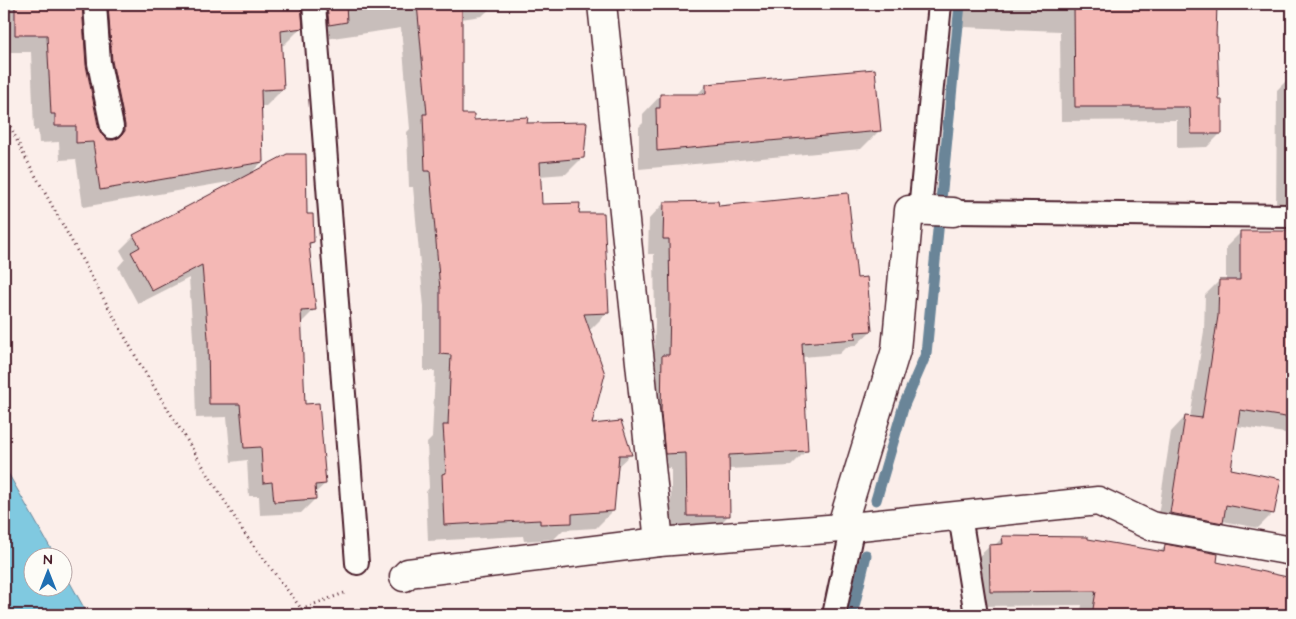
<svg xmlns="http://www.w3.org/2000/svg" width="1296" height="619" font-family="'Architects Daughter',sans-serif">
<rect width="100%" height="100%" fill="#fbeeea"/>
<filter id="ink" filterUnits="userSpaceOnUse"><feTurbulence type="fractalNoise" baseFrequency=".02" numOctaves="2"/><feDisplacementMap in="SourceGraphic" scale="10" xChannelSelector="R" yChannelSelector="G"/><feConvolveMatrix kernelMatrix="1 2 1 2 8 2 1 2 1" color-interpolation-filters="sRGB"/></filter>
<g filter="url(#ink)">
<polygon fill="#80c9e0" stroke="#6a8598" points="4,466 55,556 32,556 32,586 62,586 63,570 88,615 4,615"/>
<g fill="#0003" fill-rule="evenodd">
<path d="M4,4h491l-13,12 -21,3v97l12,6 53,2 57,33 -17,17 -27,2 2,29 37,9 30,98 -17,17h-3l2,96 41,29 -15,14 -3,43 -17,17 -33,2 -9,9 -30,2 -1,-5 -95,5 -2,-49 3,-4 -2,-45 5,-5 3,-67h-11v-64l-11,-120h-4l-2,-55 3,-3 -9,-101 -89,13 -4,-28 -8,-5 1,20 -17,17h-4l3,44 -17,17h-6l2,56 -13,13 57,40 7,27 -5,5 7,62 -14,14 3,83 21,78 -11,10 1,5 -14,14 -41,2 -1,-19h-10l-2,-36 -16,2 -4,-45 -31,1 -2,-65 -5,-75 -51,26 -20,-37 7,-8 -5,-9 14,-14 106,-56 -157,27 -7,-48 -16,1 -1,-18 -20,1 -1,-13 -4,1 -3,-79h-27zM81,8l3,1 24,132 -6,-4 -4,-7 -13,-64z"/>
<polygon points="964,4 1215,4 1215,37 1217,101 1221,133 1207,147 1177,148 1177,120 1061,121 1060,31 963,27"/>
<polygon points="1291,76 1292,434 1236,426 1230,470 1279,480 1272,514 1258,528 1222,521 1207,537 1156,528 1171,432 1185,417 1190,418 1204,331 1205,295 1219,281 1226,281 1226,247 1241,232 1288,233 1291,230 1290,225 1276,217 1277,90"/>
<polygon points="706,85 879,131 861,149 639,169 639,127 643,123 643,114 661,95 697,95"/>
<polygon points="664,203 717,208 855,279 871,331 855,346 846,347 839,354 802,357 807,450 791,466 728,469 729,515 713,531 671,531 671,468 650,469 655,322 654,254 648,254 649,219"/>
<polygon points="1003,537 1087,540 1159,552 1166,546 1215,563 1292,579 1292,615 1080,615 1082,605 976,606 974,561 990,546 994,546"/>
</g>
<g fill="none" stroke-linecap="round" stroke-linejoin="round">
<g stroke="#6a8598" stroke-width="11">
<polyline points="876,500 904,405 926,354 960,4"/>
<polyline points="852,615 866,555"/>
</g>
</g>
<g fill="#f4b8b5" stroke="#4a1f2b">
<polygon points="15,4 82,4 86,65 99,130 103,136 108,140 114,140 121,136 125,131 125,125 112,61 108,4 301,4 303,28 281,31 284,89 261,90 263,162 100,190 93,142 76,143 76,126 55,126 55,114 51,114 47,35 15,35"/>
<polygon points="327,4 346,4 347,22 329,25"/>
<polygon points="417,4 462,4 462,114 474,114 474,120 528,117 527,123 587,122 584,158 540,162 542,204 580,203 579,213 604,213 609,313 584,314 605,374 592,424 621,421 632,455 619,455 614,511 572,514 572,523 540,524 540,520 444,525 442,474 446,473 443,425 448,425 451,355 440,354 440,289 430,171 425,171 423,114 427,114"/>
<polygon points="1074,4 1217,4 1216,36 1217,36 1219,100 1222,100 1222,134 1191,134 1190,107 1075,107"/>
<polygon points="875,69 881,131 657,151 656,108 660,108 660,94 706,94 706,84"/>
<polygon points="287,154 306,154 307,214 313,214 314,242 309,243 316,310 301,311 305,404 319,403 326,484 315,485 316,499 274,502 272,482 263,483 261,447 244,448 240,404 209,404 208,338 202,265 152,291 131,252 140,247 133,235"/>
<polygon points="848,193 857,278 867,277 872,331 855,332 856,339 802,343 808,451 729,455 730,516 687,516 686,453 665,454 661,414 662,355 669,355 670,306 669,239 663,239 664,202 718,201 719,206"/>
<polygon points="1240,231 1292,231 1292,418 1240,410 1231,469 1281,479 1274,514 1226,505 1223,523 1170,513 1185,416 1202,418 1218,316 1219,280 1240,280"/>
<polygon points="1002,536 1088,537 1088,539 1164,552 1165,544 1218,554 1217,562 1292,578 1292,615 1092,615 1096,591 990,592 989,545 1003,544"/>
</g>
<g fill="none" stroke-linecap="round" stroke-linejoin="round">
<defs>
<g id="service">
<polyline points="95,4 99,63 112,127"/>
<polyline points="314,4 357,563"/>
<polyline points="920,210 940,4"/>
<polyline points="953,212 1292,216"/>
<polyline points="960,516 976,615"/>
<polyline points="834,615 853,526"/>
</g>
<g id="minor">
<polyline points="602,4 659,542"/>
<polyline points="841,528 896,350 909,210 953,212"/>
<polyline points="404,577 408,573 659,542 841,528 1098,501 1151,526 1292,551"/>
</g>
</defs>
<use href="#service" stroke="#4a1f2b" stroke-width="26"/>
<use href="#minor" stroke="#4a1f2b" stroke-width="31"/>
<g stroke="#4a1f2b" stroke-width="3" stroke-dasharray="1 4" stroke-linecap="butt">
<polyline points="4,113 24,155 141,366 245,534 306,615"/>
<polyline points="301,609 347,592"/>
</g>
<use href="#service" stroke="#fdfcf7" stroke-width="22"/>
<use href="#minor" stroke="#fdfcf7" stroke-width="28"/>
</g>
</g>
<rect width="1296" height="619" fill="none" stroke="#fdfcf7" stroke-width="20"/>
<rect x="10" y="10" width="1276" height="599" fill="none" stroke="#4a1f2b" stroke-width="2" filter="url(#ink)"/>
<g transform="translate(48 572)"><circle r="24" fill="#fdfcf7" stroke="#b5a4a5"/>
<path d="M0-4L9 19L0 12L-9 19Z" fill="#1f6fb2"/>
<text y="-8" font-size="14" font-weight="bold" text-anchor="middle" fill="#4a1f2b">N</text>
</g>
</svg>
